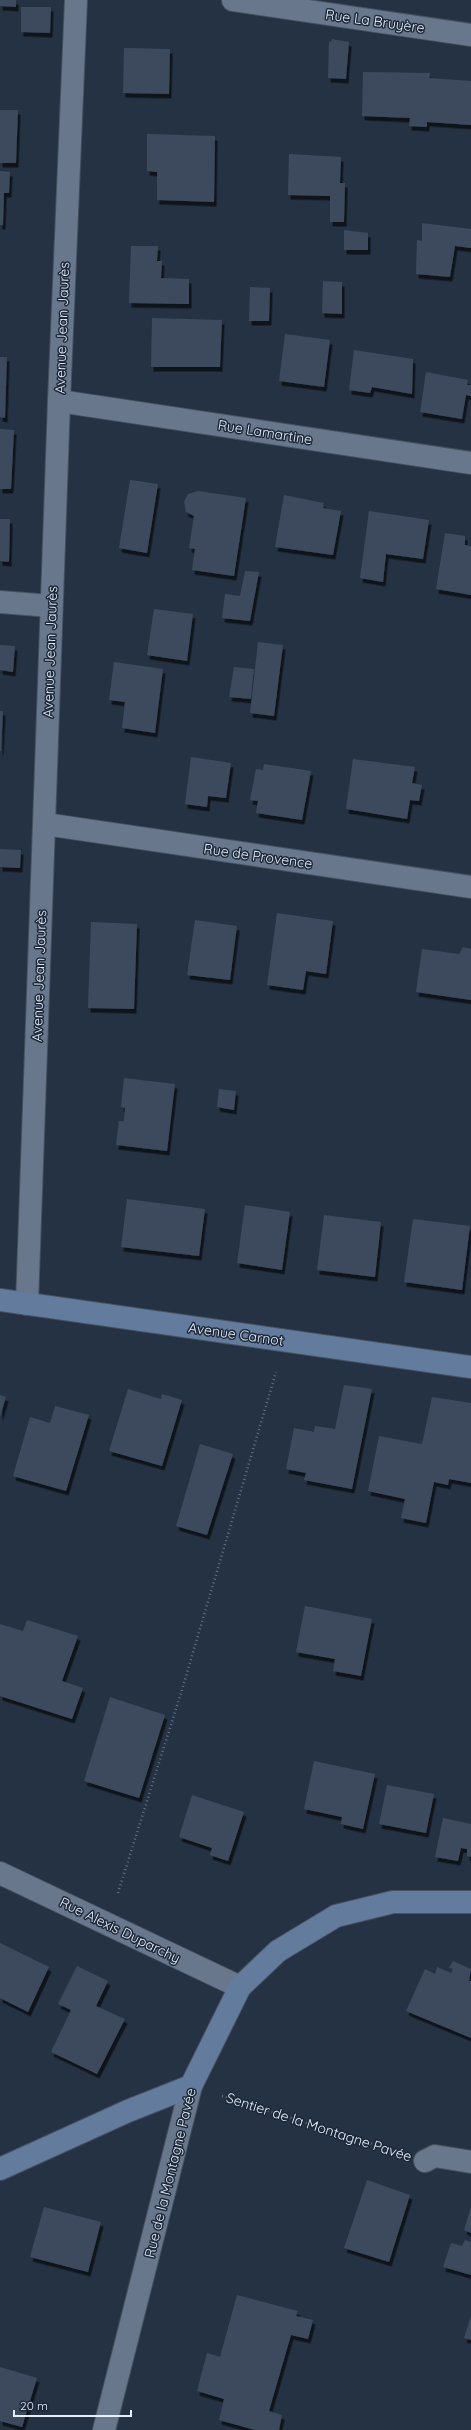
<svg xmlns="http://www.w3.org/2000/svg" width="471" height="2430" font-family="Quicksand,sans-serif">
<defs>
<filter id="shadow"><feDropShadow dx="2.5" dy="4.5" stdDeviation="0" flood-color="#0009"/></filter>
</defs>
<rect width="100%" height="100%" fill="#253244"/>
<g fill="#3d4a5d" filter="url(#shadow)">
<polygon points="0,0 16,0 16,7 0,6"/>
<polygon points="21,7 51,7 50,33 21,32"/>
<polygon points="332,39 349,42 346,79 328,78 329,41 331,42"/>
<polygon points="124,48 170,49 169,94 123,93"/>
<polygon points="363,72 430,73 429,78 471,81 471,125 427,122 427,127 409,126 410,118 362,116"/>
<polygon points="0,110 18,110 16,163 0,163"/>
<polygon points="147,134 215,136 214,202 157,200 157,172 147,171"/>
<polygon points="289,154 341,157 340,183 345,183 344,222 330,222 330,196 288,195"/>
<polygon points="0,171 10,172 9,193 4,193 3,225 0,225"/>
<polygon points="422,223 471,229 471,248 455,246 450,277 416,274 417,240 422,241"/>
<polygon points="344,230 368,233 368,250 344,250"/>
<polygon points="131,246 158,246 157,261 162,261 161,278 189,279 189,304 129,303"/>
<polygon points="323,281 342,282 342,314 322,313"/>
<polygon points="250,287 270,288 269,321 249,321"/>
<polygon points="152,318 222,320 220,367 151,367"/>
<polygon points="285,334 330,340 324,387 279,381"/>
<polygon points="354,350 413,359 412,394 372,387 370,393 349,390"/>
<polygon points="0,357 7,357 5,418 0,417"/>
<polygon points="426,372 468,380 467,385 471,385 471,396 466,395 462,419 420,412"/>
<polygon points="0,429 14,430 11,489 0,489"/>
<polygon points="130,480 158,484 147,553 119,548"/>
<polygon points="198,491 246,498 234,576 192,570 195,549 189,548 194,516 186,512 184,502 188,494"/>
<polygon points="284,495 324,503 323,508 341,511 333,555 275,547"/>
<polygon points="369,511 429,520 423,559 386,554 383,582 360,578"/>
<polygon points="0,519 10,519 9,562 0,561"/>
<polygon points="445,533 465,536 465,545 471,546 471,595 436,589"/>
<polygon points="245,571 259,572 250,621 222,618 225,594 240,596"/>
<polygon points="154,609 193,614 187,661 147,655"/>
<polygon points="258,642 283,645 274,716 250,713"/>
<polygon points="0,645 15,646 13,672 0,670"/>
<polygon points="114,662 163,669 155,733 122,728 125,702 109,700"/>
<polygon points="234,667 254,669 251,699 229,697"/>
<polygon points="0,711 3,711 1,751 0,751"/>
<polygon points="191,757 231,763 226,798 208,796 207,807 185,804"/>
<polygon points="353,759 415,767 412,783 422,785 419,801 410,800 407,819 346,809"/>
<polygon points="264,764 311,771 302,820 256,813 258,801 250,800 256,769 263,770"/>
<polygon points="0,849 21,850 20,868 0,867"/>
<polygon points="277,913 333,921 326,974 306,971 303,990 267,985"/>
<polygon points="195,920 237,926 230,980 187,975"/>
<polygon points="91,922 137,924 134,1009 88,1008"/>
<polygon points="463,947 471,949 471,1000 416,992 422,949 459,954"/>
<polygon points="124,1078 175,1084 167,1151 116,1145 119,1121 124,1121 125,1108 121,1107"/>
<polygon points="219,1089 236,1091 234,1110 217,1107"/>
<polygon points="127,1199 205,1209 199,1256 121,1247"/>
<polygon points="245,1205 290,1212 282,1270 237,1263"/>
<polygon points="324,1215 381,1222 375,1277 317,1270"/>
<polygon points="413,1219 470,1226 462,1290 404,1282"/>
<polygon points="344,1385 372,1389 352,1489 304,1480 306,1473 286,1469 294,1428 314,1432 315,1426 335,1429"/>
<polygon points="128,1389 161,1399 162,1394 182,1400 162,1466 109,1451"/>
<polygon points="0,1395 6,1397 0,1417"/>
<polygon points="432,1397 471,1403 471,1483 449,1479 448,1485 434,1482 426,1523 401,1518 405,1499 368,1491 379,1436 422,1444"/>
<polygon points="55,1406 89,1415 66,1491 13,1476 30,1417 50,1423"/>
<polygon points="200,1444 233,1454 207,1535 176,1526"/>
<polygon points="305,1606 372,1619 361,1676 333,1671 335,1659 296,1652"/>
<polygon points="27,1620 78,1636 62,1681 83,1688 72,1719 0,1696 0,1624 23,1631"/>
<polygon points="110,1697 165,1715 139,1798 84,1781"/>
<polygon points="314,1761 375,1774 363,1829 341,1824 342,1817 304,1809"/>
<polygon points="387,1785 434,1794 426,1833 379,1824"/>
<polygon points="192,1795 244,1812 228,1861 210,1855 212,1848 179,1837"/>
<polygon points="443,1818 471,1824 471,1857 467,1856 467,1849 461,1848 458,1861 435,1857"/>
<polygon points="0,1943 49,1967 28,2012 0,1998"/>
<polygon points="453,1961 471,1969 469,1981 471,1981 471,2038 406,2011 425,1969 435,1974 437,1967 451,1973 453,1969 449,1968"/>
<polygon points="77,1966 108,1981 96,2006 125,2019 97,2074 51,2052 71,2010 58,2004"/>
<polygon points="367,2180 410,2195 389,2262 344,2248"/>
<polygon points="44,2207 101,2222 88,2272 30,2257"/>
<polygon points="471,2207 471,2233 464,2230"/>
<polygon points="465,2240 471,2242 471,2275 443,2267 451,2243 462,2246"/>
<polygon points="237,2295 298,2311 296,2316 313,2320 308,2339 291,2335 269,2411 282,2415 279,2430 255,2430 219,2420 224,2399 197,2391 207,2353 220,2357"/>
<polygon points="471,2316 471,2340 464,2338"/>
<polygon points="0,2367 37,2378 22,2427 0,2421"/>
</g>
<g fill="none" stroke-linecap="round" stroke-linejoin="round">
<defs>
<polyline id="lane" points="425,2161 435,2156 471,2162"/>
<g id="street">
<polyline points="233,0 471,35"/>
<polyline points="59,401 471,463"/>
<polyline points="0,602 51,606"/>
<polyline points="45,824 471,887"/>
<polyline points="27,1304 59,401 76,0"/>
<polyline points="0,1873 240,1987"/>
<polyline points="104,2430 191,2086"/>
</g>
<g id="secondary">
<polyline points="0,1300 471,1367"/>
<polyline points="0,2169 128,2111 191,2086 240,1987 278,1951 336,1916 393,1902 471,1902"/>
</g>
</defs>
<use href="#lane" stroke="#465160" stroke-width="24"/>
<use href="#street" stroke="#465160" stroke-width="24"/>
<use href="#secondary" stroke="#465160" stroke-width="24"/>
<g stroke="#677282" stroke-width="2.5" stroke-dasharray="1 3" stroke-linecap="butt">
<polyline points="118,1893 181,1693 276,1372"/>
<polyline points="222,2096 394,2151"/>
</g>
<use href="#lane" stroke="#68778c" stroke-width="22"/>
<use href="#street" stroke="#68778c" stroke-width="22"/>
<use href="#secondary" stroke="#637b9c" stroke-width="22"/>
</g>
<g text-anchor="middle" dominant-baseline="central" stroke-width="3" stroke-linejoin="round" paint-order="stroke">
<g font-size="14" fill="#e7effb" stroke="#1c2839">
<text transform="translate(375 21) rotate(8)">Rue La Bruyère</text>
<text transform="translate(62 328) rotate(-88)">Avenue Jean Jaurès</text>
<text transform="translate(265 432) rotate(9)">Rue Lamartine</text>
<text transform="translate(50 652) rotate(-88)">Avenue Jean Jaurès</text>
<text transform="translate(258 856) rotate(8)">Rue de Provence</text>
<text transform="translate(39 976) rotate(-88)">Avenue Jean Jaurès</text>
<text transform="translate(236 1334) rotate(8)">Avenue Carnot</text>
<text transform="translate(120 1930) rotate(26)">Rue Alexis Duparchy</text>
<text transform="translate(319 2127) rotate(18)">Sentier de la Montagne Pavée</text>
<text transform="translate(170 2173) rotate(-76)">Rue de la Montagne Pavée</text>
</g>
</g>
<path d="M14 2410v6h117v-6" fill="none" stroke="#e7effb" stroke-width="2"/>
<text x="20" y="2410" font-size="12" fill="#e7effb" stroke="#1c2839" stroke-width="3" paint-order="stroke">20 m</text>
</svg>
